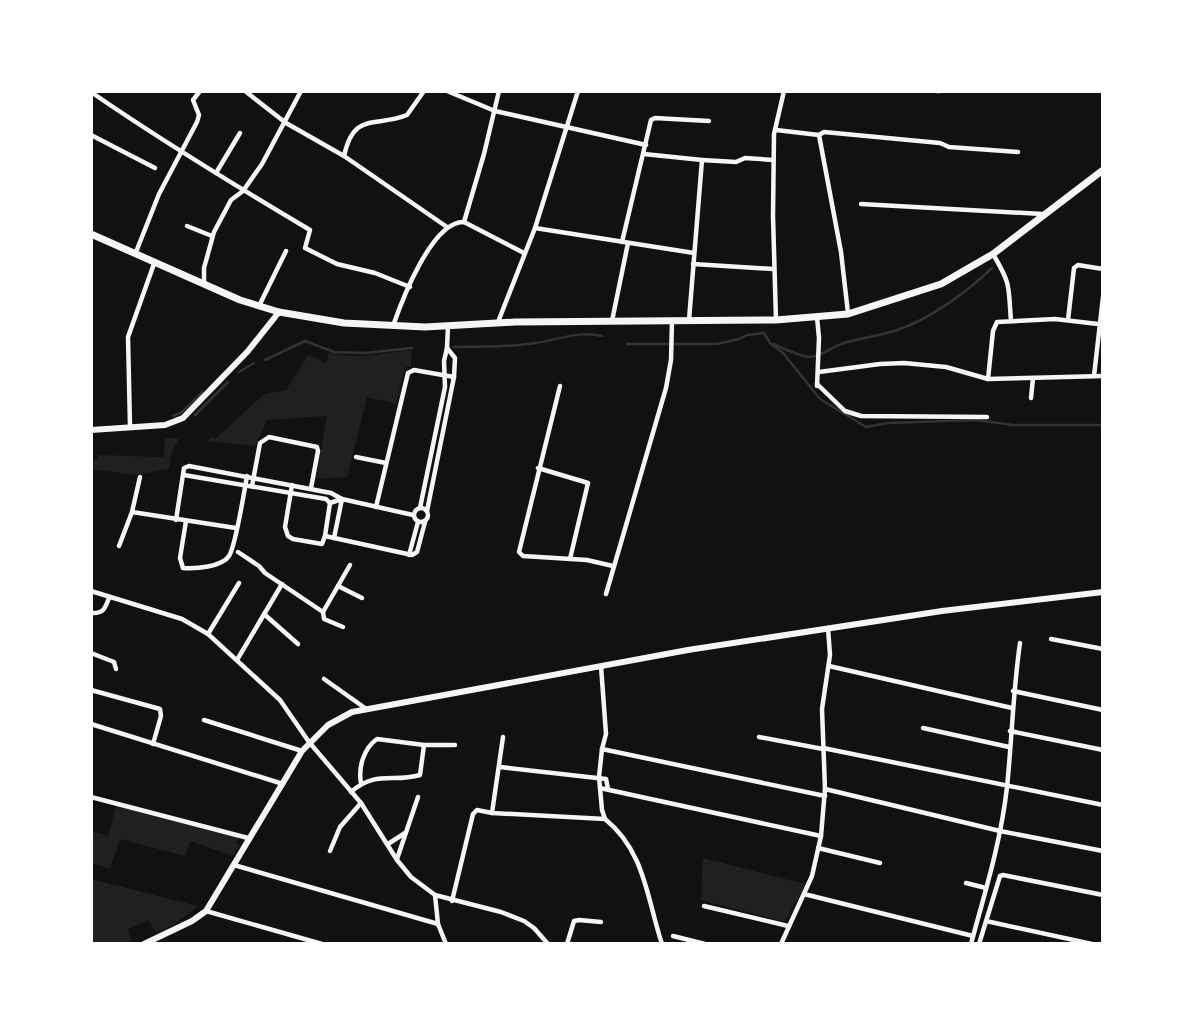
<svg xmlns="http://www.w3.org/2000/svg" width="1194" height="1035" font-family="'Work Sans',sans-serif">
<rect width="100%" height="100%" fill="#111"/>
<g fill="#202020">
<path d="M412,350l-1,17h-6l-9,37 -29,-7 -20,80 -31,2 11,-63 -60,4 -12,26 -47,-5 4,-4 3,2 48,-44 23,-5 22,-35 18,8 3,-11c20,9 61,0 83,-2z"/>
<polygon points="165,438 179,438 171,454 169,469 136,475 91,469 91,460 98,460 98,455 164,457"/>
<polygon points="116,806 239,837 236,844 240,845 233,856 190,841 185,856 120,839 110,869 91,863 91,831 108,836"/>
<polygon points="703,858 805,884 785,922 701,900"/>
<polygon points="91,879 198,906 173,925 156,933 149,920 128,929 132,944 91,944"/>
</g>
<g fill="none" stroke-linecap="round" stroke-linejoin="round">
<g stroke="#333" stroke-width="2.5">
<polyline points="627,344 717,344 739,339 747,335 764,333 770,343 783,353 820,399 866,427 888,423 976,420 1013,425 1103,425"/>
<path d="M773,344c10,4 25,12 36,13 13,0 24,-11 35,-14 17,-5 36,-7 53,-13 32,-10 71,-39 95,-62"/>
<path d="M454,347c27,0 55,0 82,-4 21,-3 45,-13 66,-7"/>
<polyline points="265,360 305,341 334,352 365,353 412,348"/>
<polyline points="239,372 254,363"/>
<polyline points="195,415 228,382"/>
<polyline points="173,416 182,412 203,392"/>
</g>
<g stroke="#f5f5f5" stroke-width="4.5">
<polyline points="245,91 286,123 344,156 447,227"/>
<polyline points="447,91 495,111 646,145"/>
<polyline points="937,91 940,91"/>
<path d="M91,92c71,49 145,94 219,138l-5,18 32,16 38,9 35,14"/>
<polyline points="776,130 819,135 824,132 940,143 949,147 1018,152"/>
<polyline points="91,135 155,168"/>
<polyline points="819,135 841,252 848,313"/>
<polyline points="644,154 702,160"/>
<path d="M344,156c10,-45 31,-28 63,-41l17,-24"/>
<polyline points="216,173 240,133"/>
<polyline points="861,204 1042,214"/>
<polyline points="464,222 484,154 499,91"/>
<polyline points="464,222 524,253"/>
<polyline points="187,226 212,236"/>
<polyline points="535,228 694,253"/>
<polyline points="622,242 651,120 655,118 709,121"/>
<polyline points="136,252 159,194 197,122 199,115 193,100 200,91"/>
<path d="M993,254c19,32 15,32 18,67"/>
<polyline points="693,264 773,269"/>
<polyline points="204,284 204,268 214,232 231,200 243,191 262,164 301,91"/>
<polyline points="259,306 286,251"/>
<polyline points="689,320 702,160 736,162 745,158 773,160"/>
<polyline points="776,320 773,216 774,134 784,91"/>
<polyline points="1068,320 1074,268 1078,265 1103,269"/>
<polyline points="612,321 628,243"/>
<polyline points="498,322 535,228 578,91"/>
<path d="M393,326c9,-26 39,-105 71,-104"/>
<polyline points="819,372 880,364 904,363 946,367 988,379 1103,376"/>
<polyline points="1094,376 1103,297"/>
<polyline points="988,379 993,331 997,322 1055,319 1098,324"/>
<polyline points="817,384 845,411 861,416 987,417"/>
<polyline points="560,386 519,552 523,556 587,560 613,566"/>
<polyline points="817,386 819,338 817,317"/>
<polyline points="1031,398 1033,378"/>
<polyline points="130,426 128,337 155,261"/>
<polyline points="356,457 386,463"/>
<polyline points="538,468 588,483 570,559"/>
<polyline points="184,475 326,499 330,503 325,536"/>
<polyline points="292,485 285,527 288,536 293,539 322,544 325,536 412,555 417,552 425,522"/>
<polyline points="252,486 260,443 269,437 317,447 318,451 311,488"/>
<polyline points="330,503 342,499 413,515"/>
<polyline points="376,507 408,373 414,370 454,377"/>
<circle cx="421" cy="515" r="7"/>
<polyline points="420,508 445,387 444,361 447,348 448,326"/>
<polyline points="427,511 454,377 455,358 447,348"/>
<polyline points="132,512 236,528"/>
<polyline points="176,520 184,468 189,466 331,493 342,499 334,538"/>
<path d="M186,521l-6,37 3,10c12,1 39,-1 46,-12 7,-11 15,-64 18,-80"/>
<polyline points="119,546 132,512 140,477"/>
<polyline points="238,552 259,566 265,573 323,612 324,619 343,627"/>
<polyline points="409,555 418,522"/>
<polyline points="338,586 362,598"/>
<polyline points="91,591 182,619 208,634 280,700 309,742 361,803 397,860 411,877 435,895 501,912 524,921 534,928 548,944"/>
<polyline points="606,594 666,388 671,360 672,321"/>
<polyline points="323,612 350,565"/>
<path d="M91,613c12,1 14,-4 18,-15"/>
<polyline points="264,614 298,644"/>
<polyline points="208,634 239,583"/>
<polyline points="1051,639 1103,649"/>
<polyline points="91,653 114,662 116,669"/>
<polyline points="237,660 282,584"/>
<polyline points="601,666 606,734 602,749 599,777 602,810 605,819"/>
<polyline points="829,666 1012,708"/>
<polyline points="324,679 365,708"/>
<polyline points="91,690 160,709 161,716 153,744"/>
<polyline points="1013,691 1103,710"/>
<polyline points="204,720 302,751"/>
<polyline points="91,724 283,784"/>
<polyline points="923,728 1009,747"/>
<polyline points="1010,731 1103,750"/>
<polyline points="503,737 492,813 605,819"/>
<polyline points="759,737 823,749"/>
<polyline points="823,748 1103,805"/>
<polyline points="602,749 825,796"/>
<polyline points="500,767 606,779 608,789"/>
<path d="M361,783c-3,-16 3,-35 16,-44l47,6h31"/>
<polyline points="600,788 821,836"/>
<polyline points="825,789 1000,831 1103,851"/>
<path d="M351,792c25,-22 42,-9 69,-17l4,-30"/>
<polyline points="91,797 248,838"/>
<path d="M605,819c40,32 42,80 57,125"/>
<polyline points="388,844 405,833"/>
<polyline points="818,848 880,863"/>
<polyline points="330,851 340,827 361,803"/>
<polyline points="397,859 418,797"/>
<polyline points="234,865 438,924"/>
<polyline points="966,883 986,888"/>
<polyline points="804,894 973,936"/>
<polyline points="435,895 438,924 446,944"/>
<polyline points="452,901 473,814 477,810 492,813"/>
<polyline points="704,906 788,926"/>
<polyline points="206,911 322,944"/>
<polyline points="986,921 1092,944"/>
<polyline points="673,936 705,944"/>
<polyline points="567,944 574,921 579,920 601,922"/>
<polyline points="781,944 812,876 821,836 825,789 822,709 830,655 828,628"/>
<path d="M971,944c14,-52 30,-103 36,-157 5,-48 6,-96 13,-144"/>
<polyline points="979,944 1000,876 1003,875 1103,895"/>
</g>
<g stroke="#f5f5f5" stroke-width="6">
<polyline points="91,430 165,425 183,418 248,351 279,312"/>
<polyline points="144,944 192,921 206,911 302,751 328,725 352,712 688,650 942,611 1103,592"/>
</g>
<polyline stroke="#f5f5f5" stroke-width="7" points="91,234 240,300 279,312 344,323 425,327 515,322 776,320 848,314 941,284 993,254 1103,170"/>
</g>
<rect width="1194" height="1035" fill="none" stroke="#ffffff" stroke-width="186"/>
</svg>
